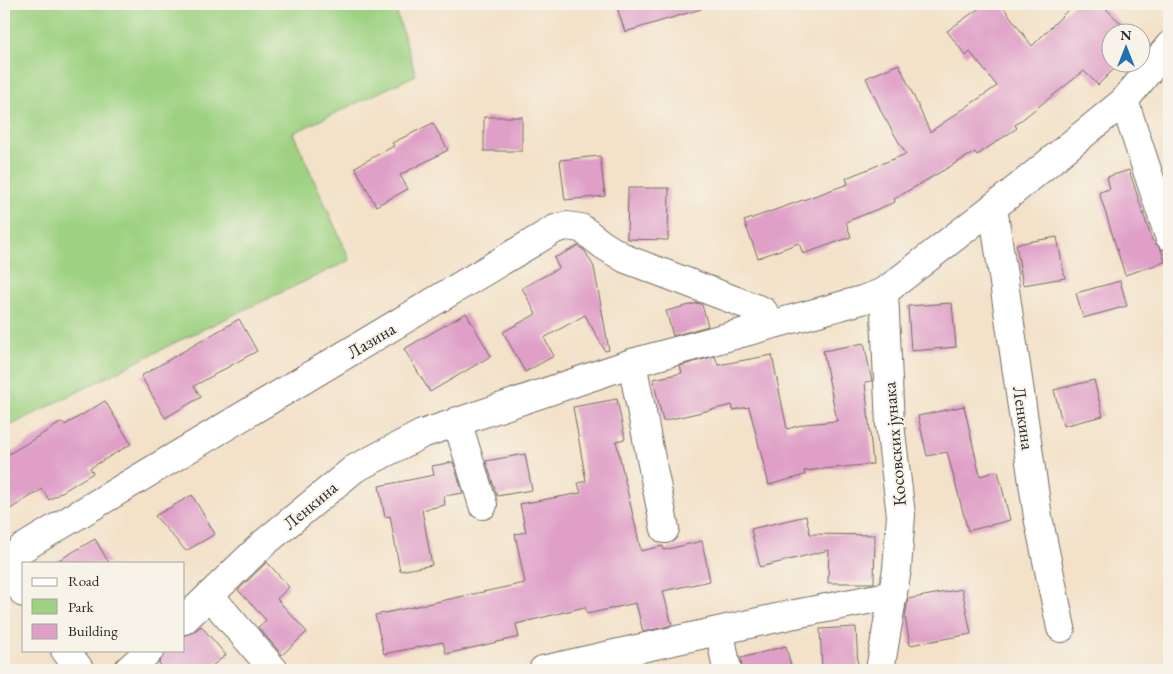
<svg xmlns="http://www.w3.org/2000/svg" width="1173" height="674" font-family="'EB Garamond',serif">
<rect width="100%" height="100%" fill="#f7f3e8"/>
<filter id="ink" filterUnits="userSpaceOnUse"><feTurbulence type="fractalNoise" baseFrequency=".02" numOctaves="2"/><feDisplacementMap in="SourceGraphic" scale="10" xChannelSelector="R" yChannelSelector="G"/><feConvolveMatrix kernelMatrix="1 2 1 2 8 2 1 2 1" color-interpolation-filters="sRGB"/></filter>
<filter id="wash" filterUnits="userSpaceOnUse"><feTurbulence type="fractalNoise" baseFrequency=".0096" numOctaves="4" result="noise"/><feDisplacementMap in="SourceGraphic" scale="20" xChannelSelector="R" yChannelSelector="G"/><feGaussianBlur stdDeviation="1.12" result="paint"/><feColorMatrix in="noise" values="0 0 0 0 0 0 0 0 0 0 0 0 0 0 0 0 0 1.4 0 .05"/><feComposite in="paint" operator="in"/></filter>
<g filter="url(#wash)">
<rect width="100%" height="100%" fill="#f3e1c8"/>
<polygon fill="#9ed282" stroke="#647e56" points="4,4 394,4 416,75 293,133 350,260 176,342 4,429"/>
<g id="blocks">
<g fill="#df9fc7">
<polygon points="616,4 700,4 701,9 625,32"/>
<polygon points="985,4 1001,4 1032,46 1074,4 1101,4 1130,32 1110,32 1110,62 1121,62 1098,85 1084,71 1015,125 1017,128 977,155 975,152 894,199 895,202 846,222 851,237 803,254 799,243 758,258 744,221 848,184 846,178 906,154 883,115 866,78 899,64 930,132 997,86 970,52 966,56 947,31"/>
<rect x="484" y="117" width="38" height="34"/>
<polygon points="433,123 448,150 400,175 408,189 376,206 355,167 394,146 392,143"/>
<polygon points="600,156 605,196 565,200 560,160"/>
<polygon points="1129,170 1152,240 1161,249 1165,262 1125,275 1099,192 1110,189 1107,177"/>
<polygon points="628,188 669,188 668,240 627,239"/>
<polygon points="1057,237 1065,278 1023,285 1016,244"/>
<polygon points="578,246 585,251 594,267 609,350 605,351 585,315 544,338 554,356 525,372 503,332 536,314 522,288 559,268 554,258"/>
<polygon points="1120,281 1127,306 1083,318 1076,293"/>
<polygon points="698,303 702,305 708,326 673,336 666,311"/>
<polygon points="952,303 956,347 911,351 908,306"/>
<polygon points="466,313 491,356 430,392 404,349"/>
<polygon points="239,319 257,351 194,386 201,397 165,418 141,376"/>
<polygon points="864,343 872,381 865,382 873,464 804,471 805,475 769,485 749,407 733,410 732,405 663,421 653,379 682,373 680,366 715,356 718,365 772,355 787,429 805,424 837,421 823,351"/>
<polygon points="1094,380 1103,416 1063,426 1054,390"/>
<polygon points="617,399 625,439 616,441 641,551 663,546 664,550 702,541 710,581 663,591 672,625 643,632 636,603 587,614 585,607 516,624 519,637 446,654 443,642 384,654 375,615 525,583 515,534 526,532 520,504 581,493 578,483 586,481 573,407"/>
<polygon points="105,401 131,444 90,468 93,473 49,500 42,489 4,513 4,457 62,422 65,425"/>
<polygon points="964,406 980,476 998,471 1010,520 968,531 947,452 927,456 918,416"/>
<polygon points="525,454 532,490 497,496 486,461"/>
<polygon points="453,462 463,493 444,496 445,505 422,510 432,565 400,571 390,516 385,517 379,486 434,475 432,466"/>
<polygon points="192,495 215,534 186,551 155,516"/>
<polygon points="806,516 810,534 875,535 874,583 828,583 829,550 760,567 751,529"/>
<polygon points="95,539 109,563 54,563"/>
<polygon points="267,562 289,587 277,599 307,632 282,655 258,627 266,620 238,590"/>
<polygon points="962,589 971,634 910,645 905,617 908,599"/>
<polygon points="201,626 226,655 207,670 165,670 159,663 165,650 184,650 184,635 194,632"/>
<polygon points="856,627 858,668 822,669 820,629"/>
<polygon points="786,646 792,670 742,670 741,658"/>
</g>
</g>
</g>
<g filter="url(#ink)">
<use href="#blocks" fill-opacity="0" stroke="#716b62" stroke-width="1"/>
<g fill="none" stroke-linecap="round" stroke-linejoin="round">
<defs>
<g id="minor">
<polyline points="1124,101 1169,236"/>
<polyline points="993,207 1038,517 1061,628"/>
<polyline points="632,363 665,529"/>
<polyline points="457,421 483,505"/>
<path d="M24,593c-12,-16 -16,-27 -3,-44l534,-320 11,-3 15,2 22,17 23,14 137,52 9,13"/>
<polyline points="210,596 274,670"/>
<polyline points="184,620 263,544 354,469 422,434 632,363 862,300 884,292 1014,191 1124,101 1169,46"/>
<polyline points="720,632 727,670"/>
<polyline points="65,650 80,670"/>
<polyline points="128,670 150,650"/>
<polyline points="543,670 790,615 893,595"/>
<polyline points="880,670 897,569 901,515 890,425 884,292"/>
</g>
</defs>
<use href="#minor" stroke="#716b62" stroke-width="30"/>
<use href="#minor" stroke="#fff" stroke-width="28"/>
</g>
</g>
<g text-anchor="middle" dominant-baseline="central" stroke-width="4" stroke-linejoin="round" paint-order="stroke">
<g font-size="18" fill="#2b2b2b" stroke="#f7f3e8">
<text transform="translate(371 340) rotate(-31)">Лазина</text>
<text transform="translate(1024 418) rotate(82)">Ленкина</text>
<text transform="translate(894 444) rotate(-95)">Косовских јунака</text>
<text transform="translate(310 505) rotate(-40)">Ленкина</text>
</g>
</g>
<rect width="1173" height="674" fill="none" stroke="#f7f3e8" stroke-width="20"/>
<rect x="22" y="562" width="162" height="90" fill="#f7f3e8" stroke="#a5a39c"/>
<rect x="32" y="578" width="25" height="8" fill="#ffffff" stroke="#a5a39c"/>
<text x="68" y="586" font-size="15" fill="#2b2b2b">Road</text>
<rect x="32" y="599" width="25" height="15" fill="#9ed282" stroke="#a5a39c"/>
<text x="68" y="612" font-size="15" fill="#2b2b2b">Park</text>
<rect x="32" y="624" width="25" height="15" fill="#df9fc7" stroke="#a5a39c"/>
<text x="68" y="636" font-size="15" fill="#2b2b2b">Building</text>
<g transform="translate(1126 48)"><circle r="24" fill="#f7f3e8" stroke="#a5a39c"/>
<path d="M0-4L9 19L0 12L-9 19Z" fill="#1f6fb2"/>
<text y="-8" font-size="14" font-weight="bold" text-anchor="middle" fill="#2b2b2b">N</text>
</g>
</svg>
